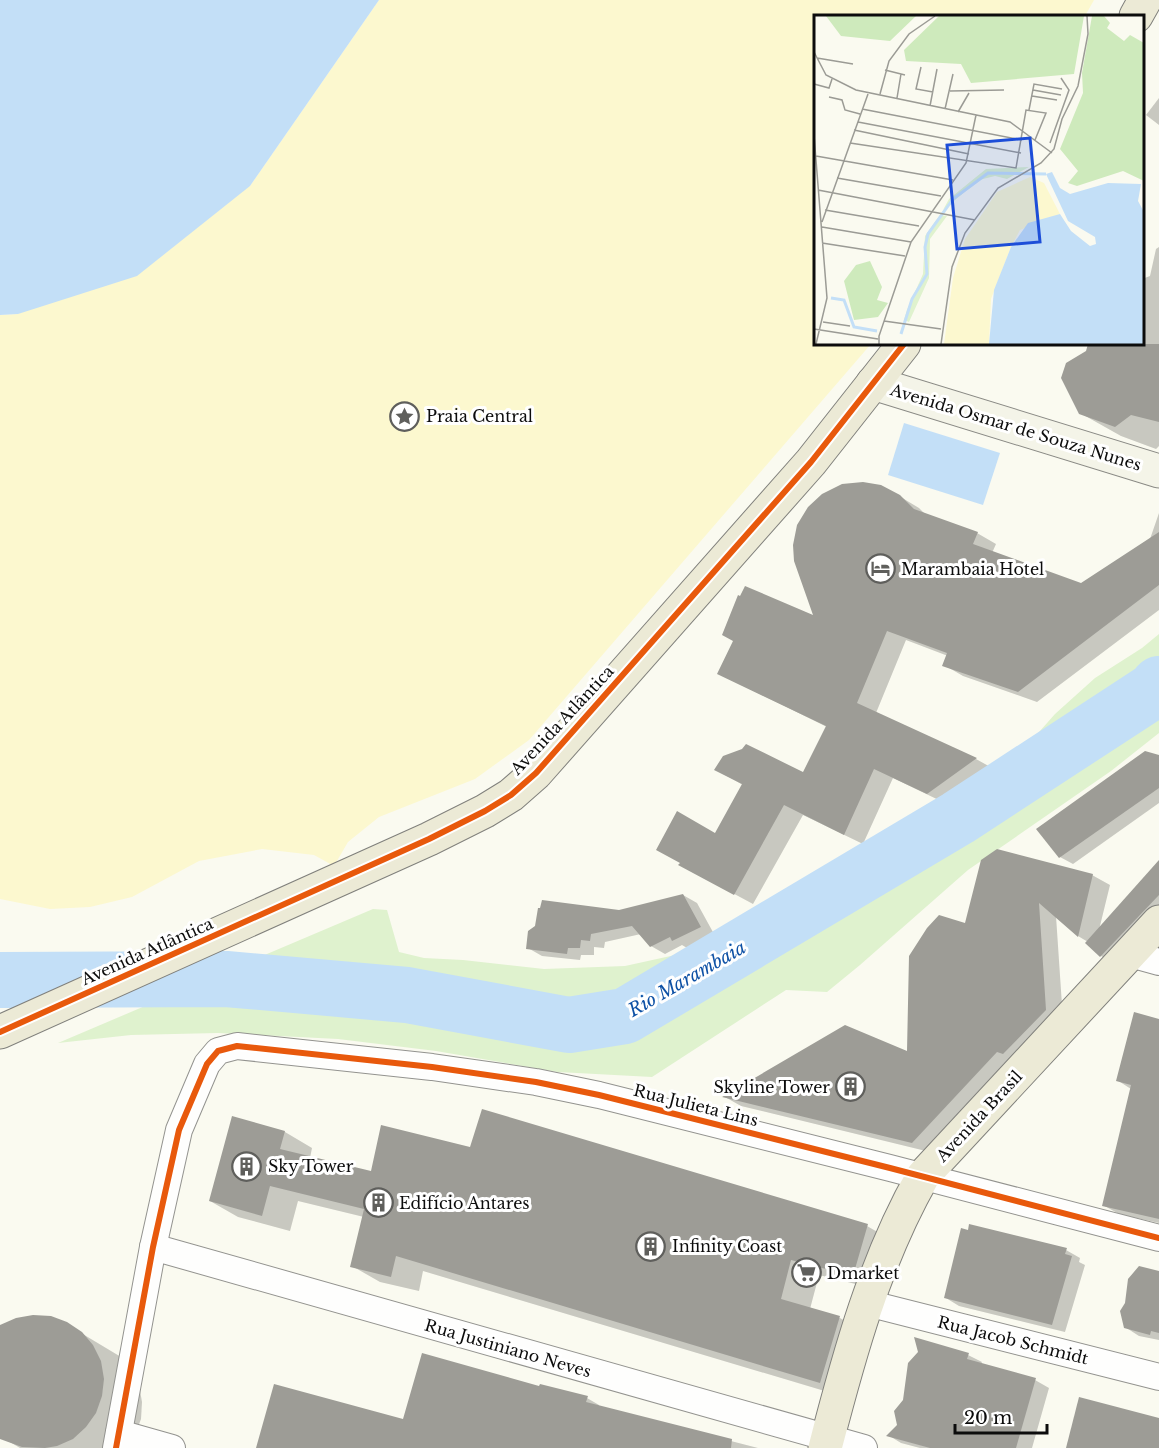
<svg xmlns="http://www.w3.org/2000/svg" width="1159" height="1448" font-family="'Libre Baskerville',serif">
<rect width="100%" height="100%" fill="#fafaf0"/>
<polygon fill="#dff2ce" points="1159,634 1159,733 1111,771 968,870 860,965 827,992 786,990 652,1077 558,1072 436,1051 338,1039 218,1033 131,1035 58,1043 373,909 387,910 399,952 424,958 463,960 544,969 625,966 698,950 759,930 841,877 891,837 944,807 1008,767 1055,714 1095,678 1142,648"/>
<polygon fill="#fcf8cf" points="379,0 1094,0 1085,16 816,16 816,344 871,344 529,740 475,779 379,817 348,842 334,866 314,855 262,849 199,861 132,897 90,907 50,909 0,899 0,315 18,314 250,186"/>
<g fill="#c3dff7">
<polygon points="0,0 379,0 250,186 137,276 18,314 0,315"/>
<polygon points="904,423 1000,453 983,505 888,475"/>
</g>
<g fill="#0003">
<polygon points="1159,98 1159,125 1146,115"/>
<polygon points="1159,247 1159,446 1156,449 1121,436 1080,413 1090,344 1142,344 1142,279 1150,276 1156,249"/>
<polygon points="899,496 919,508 926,515 977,533 996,544 992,553 1082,585 1150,539 1159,513 1159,610 1037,702 963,676 944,665 948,656 906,640 876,713 976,759 994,769 947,804 893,778 863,844 803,815 753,904 699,875 715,835 743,785 716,770 804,774 827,727 719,674 815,618"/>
<polygon points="1159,757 1159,803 1073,864 1060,857"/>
<polygon points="1159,862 1159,916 1114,963 1101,956 1087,943 1088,942 1078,936 1056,916 1063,1020 930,1152 741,1106 725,1097 909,1054 966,924 1092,875 1110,885 1099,930"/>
<polygon points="683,895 697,903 714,934 687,948 682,945 665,954 651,946 641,934 605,942 604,948 594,947 594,955 581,955 580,960 542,956 528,948 619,912"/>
<polygon points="1159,1020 1159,1223 1119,1214 1103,1205 1131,1089 1117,1080"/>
<polygon points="233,1118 285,1132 312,1148 310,1158 372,1173 471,1148 867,1226 895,1242 880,1290 819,1275 810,1309 840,1318 867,1334 848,1398 423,1271 419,1291 380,1282 352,1266 364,1217 298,1201 290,1231 238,1217 210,1201"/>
<polygon points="1066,1250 1080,1258 1079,1262 1085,1265 1065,1332 959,1306 946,1298"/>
<polygon points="1159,1272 1159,1340 1139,1336 1125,1327 1126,1304"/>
<polygon points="66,1324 121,1357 139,1385 142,1402 141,1419 135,1435 126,1448 20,1448 0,1436 0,1327"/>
<polygon points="968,1355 982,1362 981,1364 1035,1380 1049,1388 1032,1448 920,1448 901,1443 888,1435"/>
<polygon points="540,1388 587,1398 599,1405 599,1407 758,1448 258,1448 404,1421"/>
</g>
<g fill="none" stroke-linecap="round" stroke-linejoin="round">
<polyline stroke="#c3dff7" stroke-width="56" points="0,980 226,979 407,995 569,1025 625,1016 958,818 1154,690 1159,684"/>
</g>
<g fill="#9d9c96">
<polygon points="1088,344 1159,344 1159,422 1131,415 1115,427 1079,414 1061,378 1066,363 1086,351"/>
<polygon points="863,482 881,485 900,495 914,509 978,532 973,544 1081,583 1159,532 1159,585 1018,692 942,666 947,653 887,631 857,703 977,758 927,794 874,769 844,835 784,805 734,895 678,865 680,863 656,850 677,811 715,833 742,784 714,770 723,756 742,749 746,744 803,772 826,726 717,674 733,641 722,635 738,595 740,596 745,586 813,615 794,561 793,545 797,525 808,507 822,494 842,484"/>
<polygon points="1145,751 1159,755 1159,788 1059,858 1036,829"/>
<polygon points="997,849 1093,874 1078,937 1039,903 1046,1010 1003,1054 997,1052 912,1143 722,1097 845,1025 907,1051 909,956 927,928 939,915 965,923 981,860"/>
<polygon points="1159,860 1159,895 1100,957 1085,943"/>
<polygon points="683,894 701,927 672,941 670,937 650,947 632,926 591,934 590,941 581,940 580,948 568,948 567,954 526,949 528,931 535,926 538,908 540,908 542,900 619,910"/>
<polygon points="1134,1012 1159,1019 1159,1219 1102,1206 1131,1085 1116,1081"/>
<polygon points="482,1109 868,1224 853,1276 791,1260 781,1299 840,1316 820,1383 396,1256 391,1277 350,1267 364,1209 270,1186 262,1216 209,1201 232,1116 285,1131 280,1149 371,1171 381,1125 470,1147"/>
<polygon points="969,1224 1067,1248 1065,1254 1072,1256 1052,1325 944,1298 961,1228 968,1230"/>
<polygon points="1139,1266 1159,1271 1159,1333 1151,1331 1150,1335 1124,1328 1120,1311 1125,1303 1128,1279"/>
<polygon points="33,1315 51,1316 67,1322 82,1332 93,1345 101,1361 104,1379 102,1396 96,1413 86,1427 73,1439 57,1446 45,1448 22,1447 0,1439 0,1325 16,1318"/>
<polygon points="914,1337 969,1353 967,1359 1036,1378 1016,1448 930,1448 886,1436 897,1425 894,1411 903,1400 908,1363 918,1352"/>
<polygon points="422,1353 539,1386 540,1384 588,1396 586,1402 732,1439 731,1448 256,1448 274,1384 403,1419"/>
<polygon points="1079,1397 1159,1418 1159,1448 1066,1448"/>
</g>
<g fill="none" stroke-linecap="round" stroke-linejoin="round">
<defs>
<g id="street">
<polyline points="1130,954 1159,962"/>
<polyline points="153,1247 864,1448"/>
<polyline points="867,1303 1159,1377"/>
<polyline points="119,1433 172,1448"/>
<polyline points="116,1448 153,1247 179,1130 207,1064 218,1051 237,1046 432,1067 536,1082 599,1095 890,1168 1159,1238"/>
</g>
<polyline id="secondary" points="873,383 1159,471"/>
<g id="primary">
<polyline points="1136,16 1145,0"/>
<polyline points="0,1032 429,839 485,811 511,795 536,773 811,462 904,344"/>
<path d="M825,1448c24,-93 50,-188 98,-272l236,-254"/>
</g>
</defs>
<use href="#street" stroke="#93938f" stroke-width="28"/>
<use href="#secondary" stroke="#8a8a85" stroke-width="35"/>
<use href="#primary" stroke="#80807c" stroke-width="35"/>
<use href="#street" stroke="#fefefd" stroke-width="26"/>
<use href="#secondary" stroke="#f4f4e8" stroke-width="33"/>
<use href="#primary" stroke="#ecead6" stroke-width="33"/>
<defs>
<g id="cycleway">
<polyline points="0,1032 429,839 485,811 511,795 536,773 811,462 904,344"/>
<polyline points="116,1448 153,1247 179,1130 207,1064 218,1051 237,1046 432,1067 536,1082 599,1095 890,1168 1159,1238"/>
</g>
</defs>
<use href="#cycleway" stroke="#fff" stroke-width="10"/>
<use href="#cycleway" stroke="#e8590c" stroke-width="6"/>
</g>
<defs>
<symbol id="sight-ring" viewBox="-11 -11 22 22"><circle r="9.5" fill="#fff" stroke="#5f5f5c" stroke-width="1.5"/><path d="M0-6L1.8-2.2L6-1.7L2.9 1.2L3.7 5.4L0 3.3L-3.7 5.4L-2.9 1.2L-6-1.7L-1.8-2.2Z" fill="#5f5f5c"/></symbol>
<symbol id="hotel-ring" viewBox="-11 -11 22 22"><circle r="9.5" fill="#fff" stroke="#5f5f5c" stroke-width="1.5"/><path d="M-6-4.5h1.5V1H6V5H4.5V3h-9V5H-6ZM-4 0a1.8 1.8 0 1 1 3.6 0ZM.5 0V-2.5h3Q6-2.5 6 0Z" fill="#5f5f5c"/></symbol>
<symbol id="building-ring" viewBox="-11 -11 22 22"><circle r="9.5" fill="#fff" stroke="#5f5f5c" stroke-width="1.5"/><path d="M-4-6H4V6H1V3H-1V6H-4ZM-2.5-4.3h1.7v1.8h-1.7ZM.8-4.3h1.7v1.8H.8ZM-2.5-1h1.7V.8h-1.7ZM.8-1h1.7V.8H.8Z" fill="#5f5f5c"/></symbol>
<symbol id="supermarket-ring" viewBox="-11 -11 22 22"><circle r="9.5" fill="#fff" stroke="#5f5f5c" stroke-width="1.5"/><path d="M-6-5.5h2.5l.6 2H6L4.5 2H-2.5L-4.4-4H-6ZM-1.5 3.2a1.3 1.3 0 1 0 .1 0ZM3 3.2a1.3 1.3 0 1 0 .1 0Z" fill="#5f5f5c"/></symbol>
</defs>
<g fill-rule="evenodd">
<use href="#sight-ring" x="388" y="400" width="33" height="33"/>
<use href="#hotel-ring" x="864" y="552" width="33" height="33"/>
<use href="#building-ring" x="834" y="1070" width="33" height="33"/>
<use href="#building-ring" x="230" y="1150" width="33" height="33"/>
<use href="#building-ring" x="362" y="1186" width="33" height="33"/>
<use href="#building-ring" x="634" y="1230" width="33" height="33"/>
<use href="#supermarket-ring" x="790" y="1256" width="33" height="33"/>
</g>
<g text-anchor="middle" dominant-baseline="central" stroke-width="6" stroke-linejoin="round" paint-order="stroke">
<g font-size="16" fill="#0c0c0c" stroke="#fff" text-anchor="start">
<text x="426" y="416">Praia Central</text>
<text x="901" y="569">Marambaia Hotel</text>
<text x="830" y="1087" text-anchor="end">Skyline Tower</text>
<text x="268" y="1166">Sky Tower</text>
<text x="399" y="1203">Edifício Antares</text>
<text x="672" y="1246">Infinity Coast</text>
<text x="827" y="1273">Dmarket</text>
</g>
<g font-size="16" fill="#0c0c0c" stroke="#fff">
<text transform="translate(1016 427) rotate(17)">Avenida Osmar de Souza Nunes</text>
<text transform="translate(562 720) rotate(-47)">Avenida Atlântica</text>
<text transform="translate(147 951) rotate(-24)">Avenida Atlântica</text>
<text transform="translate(696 1105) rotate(14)">Rua Julieta Lins</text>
<text transform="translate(979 1116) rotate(-47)">Avenida Brasil</text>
<text transform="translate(1013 1340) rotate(14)">Rua Jacob Schmidt</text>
<text transform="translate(508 1348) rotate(16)">Rua Justiniano Neves</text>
</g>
<g font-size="18" font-style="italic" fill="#0e51a5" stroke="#fff">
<text transform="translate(687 979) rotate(-30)">Rio Marambaia</text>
</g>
</g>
<g transform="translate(814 15)">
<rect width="330" height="330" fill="#fafaf0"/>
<path d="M215,152l-22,12 -12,-3 -16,4 -36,30 6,-11 37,-30zM126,200l7,1 -17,23 -1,39 -20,44 -5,-2 3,-10 16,-36 2,-38z" fill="#dff2ce"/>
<path d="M12,1h90l-26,25 -49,-5zM125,1h145l-10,58 -103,9 -10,-19 -55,-3 -2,-11zM278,1h12l6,7 -3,5 17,13 6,-6 14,8v138l-21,-10 -46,15 -9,-3 10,-12 -18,-22 23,-56 -1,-20zM56,246l12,26 -5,13 11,3 -10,14 -24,3 -10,-39 12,-16z" fill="#ceeabc"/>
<path d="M216,162l14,6 16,31 -40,16 -9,17 -20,52 -2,45h-45l9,-66 12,-39 32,-47z" fill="#fcf8cf"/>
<path d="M238,157l8,16 10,6 38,-11 33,1 -3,17 6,11v132h-155l5,-54 17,-43 17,-24 32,-9 11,17 19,15 6,-2 -1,-7 -27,-16 -22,-47z" fill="#c3dff7"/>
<path fill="none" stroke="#c3dff7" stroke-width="3" d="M17,283l13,2 10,27 23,4M87,319l11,-35 15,-25 -2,-27 3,-13 25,-35 35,-26 58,1"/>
<path fill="none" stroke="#9b9b95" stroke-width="1.5" d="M0,37l12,23 30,15 154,32 42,31M3,43l36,6M107,52l-5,22 17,3M71,55l20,5M0,69l15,4 3,-9M219,75l28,5M136,76l54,-1M66,79l9,-33 20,-27 26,-18M218,81l25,4M15,82l13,3 3,10 15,4M83,83l4,-24M116,91l7,-37M48,94l160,31M131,94l8,-35M215,95l5,-26 28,5M144,97l11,-19M44,107l163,31M40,115l115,24M0,120l13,163 -11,46M36,128l166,25 10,-58 20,3 -11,27M236,128l19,-53 -8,-12M2,141l137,24M23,163l104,18M4,175l157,30M11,195l94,16M8,207l46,-128M8,212l89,15M8,228l83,13M70,306l57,8M9,307l27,4M0,314l64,10M65,329v-8l32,-94 55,-79 10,-48M127,329l11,-77 13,-34 33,-45 43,-25 13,-14 8,-30 16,-33 10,-52 -1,-18"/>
<path fill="#1d4ed8" fill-opacity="0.15" stroke="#1d4ed8" stroke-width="3" d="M216,123l10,104 -83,7 -10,-104z"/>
<rect width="330" height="330" fill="none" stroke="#0c0c0c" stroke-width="3"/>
</g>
<path d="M955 1424v9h92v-9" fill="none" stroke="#0c0c0c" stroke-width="3"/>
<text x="964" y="1424" font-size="18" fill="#0c0c0c" stroke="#ffffff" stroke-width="4.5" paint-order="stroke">20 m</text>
</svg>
